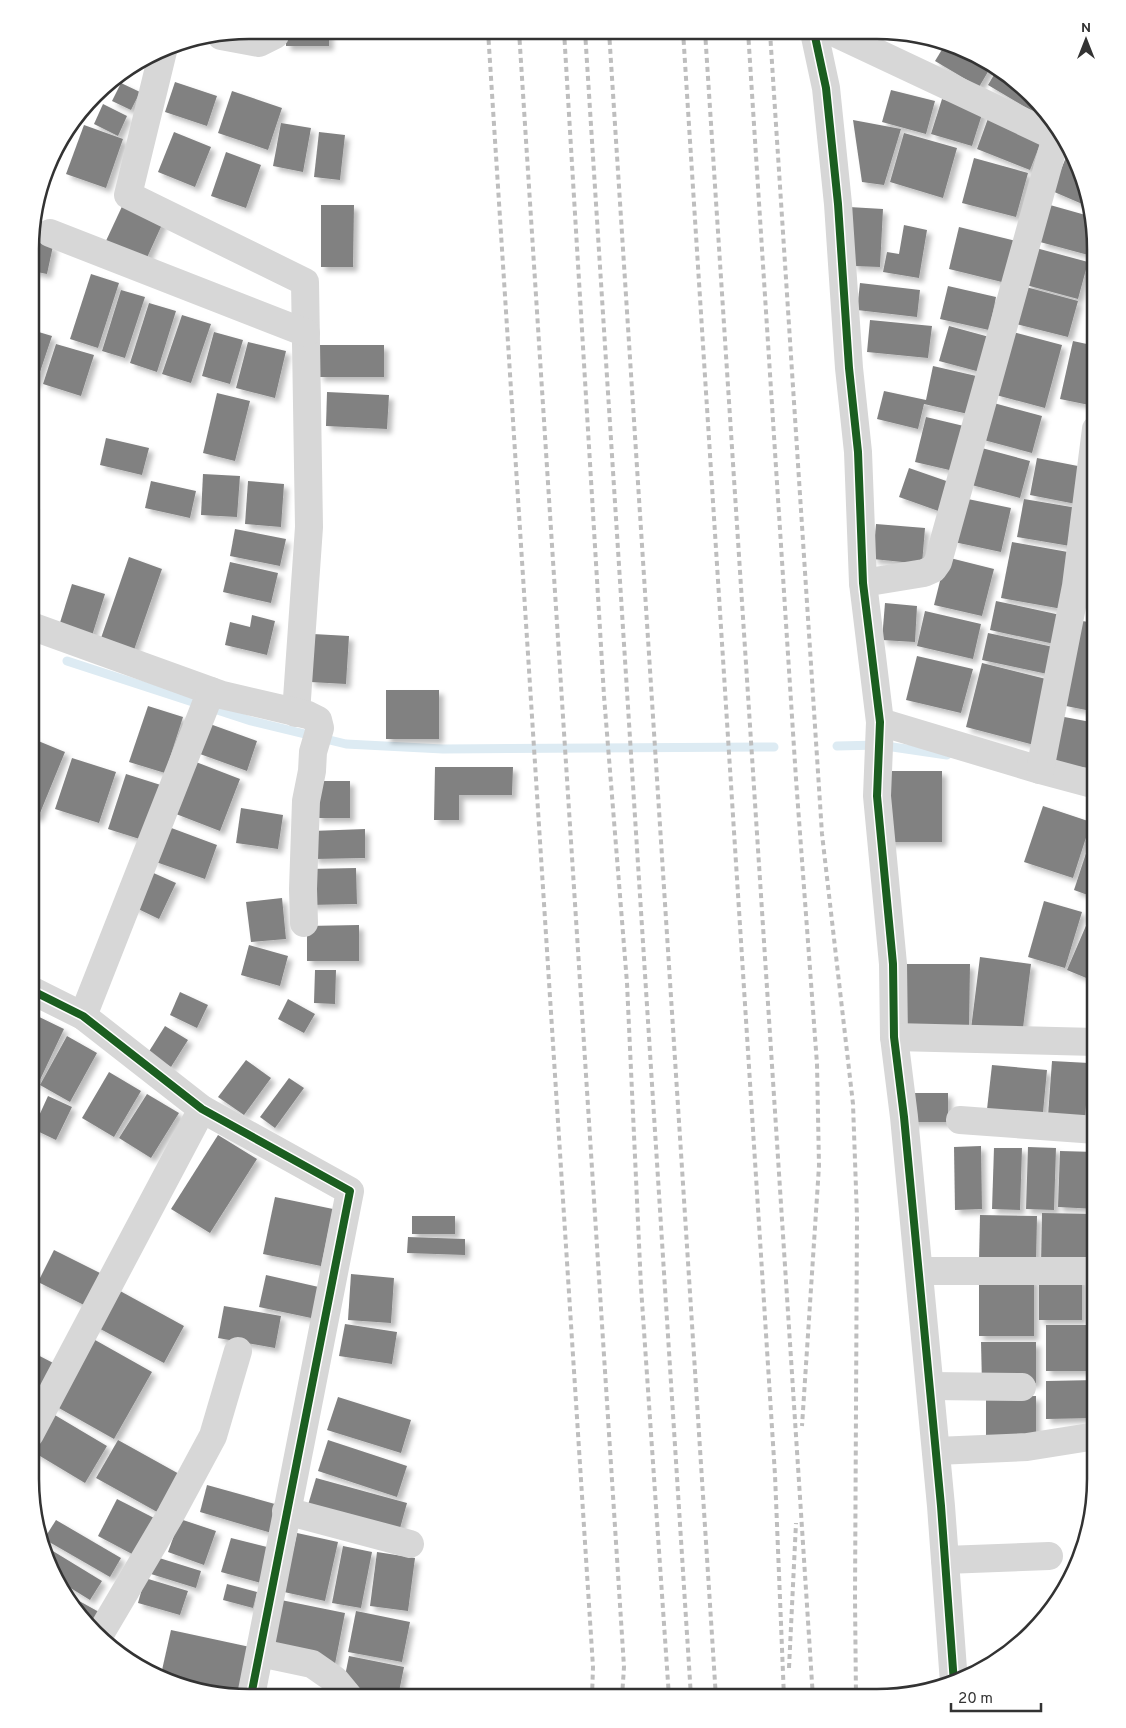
<svg xmlns="http://www.w3.org/2000/svg" width="1126" height="1728" font-family="Overpass,sans-serif">
<defs>
<filter id="shadow"><feDropShadow dx="4.5" dy="4.5" stdDeviation="2.5" flood-color="#0004"/></filter>
</defs>
<rect width="100%" height="100%" fill="#fff"/>
<g fill="none" stroke-linecap="round" stroke-linejoin="round">
<g stroke="#ddebf3" stroke-width="9">
<polyline points="67,661 251,721 346,744 443,749 774,747"/>
<polyline points="837,746 879,745 947,755"/>
</g>
</g>
<g fill="#818181" filter="url(#shadow)">
<rect x="286" y="30" width="43" height="16"/>
<polygon points="946,43 961,47 992,65 979,87 935,61"/>
<polygon points="998,68 1010,75 1042,106 1037,114 988,85"/>
<polygon points="175,82 217,96 207,126 165,112"/>
<polygon points="121,83 140,92 131,110 112,101"/>
<polygon points="891,90 935,101 926,134 882,122"/>
<polygon points="232,91 282,108 268,150 218,133"/>
<polygon points="942,99 983,111 972,146 931,134"/>
<polygon points="103,104 127,116 118,136 94,124"/>
<polygon points="1045,110 1051,115 1057,126 1041,117"/>
<polygon points="990,113 1044,134 1030,170 977,149"/>
<polygon points="853,120 901,129 884,185 862,182"/>
<polygon points="281,123 311,128 303,172 273,166"/>
<polygon points="84,125 123,139 106,188 66,174"/>
<polygon points="174,132 211,147 195,187 158,172"/>
<polygon points="319,132 345,135 340,180 314,177"/>
<polygon points="904,133 957,148 943,198 890,182"/>
<polygon points="226,152 261,165 246,208 211,196"/>
<polygon points="1067,155 1076,159 1079,165 1087,206 1052,191"/>
<polygon points="974,158 1028,173 1016,217 962,203"/>
<polygon points="125,200 165,218 145,262 105,243"/>
<polygon points="321,205 354,205 353,267 321,267"/>
<polygon points="1050,205 1089,216 1095,244 1092,256 1040,242"/>
<polygon points="849,207 883,209 880,267 853,266"/>
<polygon points="904,225 927,230 919,278 883,272 887,252 899,254"/>
<polygon points="959,227 1016,241 1006,283 949,269"/>
<polygon points="32,241 53,246 47,274 32,271"/>
<polygon points="1036,248 1088,262 1078,299 1026,285"/>
<polygon points="91,274 119,283 98,348 70,339"/>
<polygon points="860,283 920,290 917,317 857,310"/>
<polygon points="948,286 996,297 989,330 940,319"/>
<polygon points="1026,287 1078,301 1068,337 1016,324"/>
<polygon points="121,290 145,297 125,358 102,351"/>
<polygon points="149,303 176,311 157,372 130,363"/>
<polygon points="182,315 211,324 191,383 162,374"/>
<polygon points="870,320 932,326 928,358 867,352"/>
<polygon points="949,326 993,338 984,373 939,361"/>
<polygon points="32,330 52,336 36,384 32,383"/>
<polygon points="214,332 243,340 230,384 202,376"/>
<polygon points="1013,332 1062,345 1045,408 996,395"/>
<polygon points="1073,341 1096,346 1096,397 1094,406 1060,399"/>
<polygon points="248,342 286,351 275,398 236,388"/>
<polygon points="56,344 94,355 81,396 43,384"/>
<rect x="319" y="345" width="65" height="32"/>
<polygon points="933,366 985,378 977,416 924,404 918,429 877,419 884,391 926,400"/>
<polygon points="327,392 389,395 387,429 326,426"/>
<polygon points="217,393 250,401 235,461 203,453"/>
<polygon points="990,402 1042,416 1032,453 980,439"/>
<polygon points="926,417 968,427 958,472 915,462"/>
<polygon points="106,438 149,448 142,475 100,465"/>
<polygon points="978,447 1030,461 1020,498 968,484"/>
<polygon points="1037,458 1088,468 1081,505 1030,495"/>
<polygon points="909,468 955,484 944,513 899,497"/>
<polygon points="203,474 240,476 237,517 201,515"/>
<polygon points="151,481 196,491 190,518 145,508"/>
<polygon points="248,481 284,484 281,527 245,524"/>
<polygon points="963,498 1011,508 1001,552 954,542"/>
<polygon points="1024,499 1083,509 1076,547 1017,537"/>
<polygon points="876,524 925,528 922,564 873,559"/>
<polygon points="1096,525 1096,600 1082,598"/>
<polygon points="235,529 286,539 280,566 230,556"/>
<polygon points="1012,542 1079,554 1068,610 1001,598"/>
<polygon points="129,557 162,569 134,650 101,638"/>
<polygon points="946,557 994,569 982,616 934,605"/>
<polygon points="230,562 278,573 271,603 223,592"/>
<polygon points="72,584 105,594 91,639 58,629"/>
<polygon points="996,601 1065,616 1059,645 990,630"/>
<polygon points="885,603 917,606 915,642 882,640"/>
<polygon points="925,611 981,624 973,659 917,646"/>
<polygon points="252,615 275,621 267,655 225,645 230,622 250,627"/>
<polygon points="1082,621 1096,623 1096,712 1066,706"/>
<polygon points="988,633 1058,648 1052,675 982,660"/>
<polygon points="313,634 349,636 346,684 310,682"/>
<polygon points="917,656 973,669 961,713 906,700"/>
<polygon points="982,663 1054,681 1038,746 966,727"/>
<rect x="386" y="690" width="53" height="49"/>
<polygon points="148,706 183,717 165,773 129,762"/>
<polygon points="1059,716 1096,723 1088,768 1050,762"/>
<polygon points="210,724 257,741 247,771 200,754"/>
<polygon points="31,738 65,752 38,818 31,815"/>
<polygon points="1095,742 1096,742 1096,770 1090,769"/>
<polygon points="72,758 116,772 99,823 55,809"/>
<polygon points="196,762 240,779 220,831 176,814"/>
<polygon points="435,767 513,767 512,795 459,795 459,820 434,820"/>
<rect x="883" y="771" width="59" height="71"/>
<polygon points="126,774 167,787 149,842 108,829"/>
<rect x="317" y="781" width="33" height="37"/>
<polygon points="1043,806 1091,822 1073,878 1024,862"/>
<polygon points="241,808 283,815 278,849 236,843"/>
<polygon points="166,826 217,845 205,879 153,861"/>
<polygon points="365,829 365,858 314,859 312,831"/>
<polygon points="1092,835 1096,837 1096,898 1074,890"/>
<polygon points="356,868 357,904 309,905 308,869"/>
<polygon points="149,871 176,883 159,919 132,906"/>
<polygon points="282,898 286,939 251,942 246,902"/>
<polygon points="1044,901 1082,912 1065,968 1028,957"/>
<polygon points="1091,914 1096,916 1096,982 1067,970"/>
<polygon points="359,925 359,961 307,961 307,926"/>
<polygon points="249,945 288,956 280,986 241,975"/>
<polygon points="980,957 1031,964 1022,1036 971,1029"/>
<polygon points="900,964 970,964 969,1031 900,1030"/>
<polygon points="315,970 336,970 335,1004 314,1003"/>
<polygon points="180,992 208,1005 197,1028 170,1015"/>
<polygon points="288,999 315,1014 304,1033 278,1019"/>
<polygon points="31,1013 64,1029 38,1084 31,1081"/>
<polygon points="165,1026 188,1040 171,1067 148,1053"/>
<polygon points="67,1036 97,1053 70,1102 40,1085"/>
<polygon points="246,1060 271,1078 244,1115 218,1097"/>
<polygon points="1052,1061 1089,1063 1085,1119 1048,1116"/>
<polygon points="992,1065 1047,1070 1042,1123 986,1118"/>
<polygon points="109,1072 141,1091 114,1137 82,1118"/>
<polygon points="289,1078 304,1088 275,1128 260,1117"/>
<rect x="908" y="1093" width="40" height="29"/>
<polygon points="147,1094 179,1113 151,1158 119,1138"/>
<polygon points="48,1096 72,1107 56,1140 33,1129"/>
<polygon points="218,1135 257,1159 210,1233 171,1209"/>
<polygon points="981,1146 982,1209 955,1210 954,1147"/>
<polygon points="1028,1147 1056,1148 1054,1210 1026,1209"/>
<polygon points="994,1148 1022,1148 1020,1210 992,1209"/>
<polygon points="1060,1151 1096,1152 1096,1209 1058,1207"/>
<polygon points="275,1197 333,1209 321,1266 263,1254"/>
<polygon points="1042,1213 1096,1214 1096,1266 1041,1265"/>
<polygon points="980,1215 1037,1216 1036,1263 979,1262"/>
<rect x="412" y="1216" width="43" height="18"/>
<polygon points="408,1237 465,1239 465,1255 407,1253"/>
<polygon points="54,1250 100,1273 84,1305 38,1282"/>
<polygon points="351,1274 394,1278 391,1323 348,1320"/>
<polygon points="266,1275 323,1288 316,1319 259,1307"/>
<rect x="1039" y="1277" width="43" height="43"/>
<rect x="1087" y="1277" width="9" height="43"/>
<rect x="979" y="1278" width="55" height="58"/>
<polygon points="111,1286 184,1326 164,1363 91,1324"/>
<polygon points="224,1306 281,1316 275,1348 218,1338"/>
<polygon points="345,1324 397,1332 392,1364 339,1356"/>
<rect x="1046" y="1325" width="50" height="46"/>
<polygon points="88,1336 152,1372 114,1439 50,1403"/>
<polygon points="981,1342 1036,1342 1036,1383 982,1384"/>
<polygon points="30,1351 57,1365 30,1413"/>
<polygon points="1096,1380 1096,1418 1046,1419 1046,1381"/>
<polygon points="1036,1396 1036,1440 986,1440 986,1397"/>
<polygon points="338,1397 411,1420 401,1453 327,1430"/>
<polygon points="48,1411 107,1446 85,1483 30,1450 30,1440"/>
<polygon points="118,1440 181,1475 159,1513 96,1478"/>
<polygon points="328,1440 407,1466 397,1497 318,1471"/>
<polygon points="316,1478 407,1503 399,1532 308,1505"/>
<polygon points="207,1485 282,1506 275,1534 200,1512"/>
<polygon points="117,1499 154,1518 134,1555 98,1536"/>
<polygon points="180,1519 216,1531 204,1565 168,1552"/>
<polygon points="56,1520 121,1558 110,1577 44,1539"/>
<polygon points="297,1533 338,1542 325,1601 284,1592"/>
<polygon points="231,1538 271,1548 261,1583 221,1572"/>
<polygon points="43,1545 102,1581 90,1600 56,1579 47,1563"/>
<polygon points="343,1546 372,1552 361,1608 332,1603"/>
<polygon points="377,1552 415,1558 408,1611 370,1606"/>
<polygon points="156,1557 201,1571 196,1588 151,1574"/>
<polygon points="145,1578 188,1591 180,1615 138,1603"/>
<polygon points="227,1584 257,1592 253,1608 223,1600"/>
<polygon points="63,1592 99,1612 90,1627 75,1613"/>
<polygon points="281,1600 345,1613 335,1664 270,1651"/>
<polygon points="1042,1608 1051,1610 1039,1624"/>
<polygon points="356,1611 410,1622 402,1662 348,1652"/>
<polygon points="171,1630 250,1647 239,1696 160,1679"/>
<polygon points="349,1656 404,1667 398,1697 343,1686"/>
</g>
<g fill="none" stroke-linecap="round" stroke-linejoin="round">
<g stroke="#d7d7d7" stroke-width="28">
<polyline points="814,32 826,88 838,204 849,368 858,452 863,583 880,722 877,796 893,964 894,1037 904,1117 941,1506 954,1683"/>
<polyline points="833,32 1056,137"/>
<polyline points="221,36 259,43 275,35 275,30"/>
<polyline points="164,47 128,195 305,282 309,527 296,713"/>
<polyline points="50,233 306,333"/>
<polyline points="863,583 924,573 933,569 938,562 1056,137 1068,145"/>
<polyline points="31,626 222,695 308,715 318,720 320,728 313,752 312,771 306,801 303,889 304,923"/>
<polyline points="880,722 1040,770 1096,785"/>
<polyline points="1040,770 1076,586 1096,429"/>
<polyline points="31,990 83,1016 202,1109 350,1191 251,1696"/>
<polyline points="83,1016 211,691"/>
<polyline points="894,1037 1096,1042"/>
<polyline points="960,1120 1096,1130"/>
<polyline points="919,1271 1096,1271"/>
<polyline points="930,1386 1022,1387"/>
<polyline points="30,1434 202,1109"/>
<polyline points="936,1451 1027,1447 1096,1436"/>
<polyline points="286,1511 410,1544"/>
<polyline points="945,1560 1049,1556"/>
<polyline points="99,1636 171,1514 213,1436 238,1351"/>
<polyline points="260,1653 312,1664 335,1680 349,1697"/>
</g>
<g stroke="#bebebe" stroke-width="4" stroke-dasharray="5 4" stroke-linecap="butt">
<polyline points="488,31 593,1667 592,1697"/>
<polyline points="519,31 624,1667 622,1697"/>
<polyline points="564,31 604,696 627,983 641,1287 669,1697"/>
<polyline points="585,31 691,1697"/>
<polyline points="609,31 716,1698"/>
<polyline points="683,31 775,1475 784,1698"/>
<polyline points="705,31 813,1698"/>
<polyline points="748,31 796,779 817,1064 819,1166 802,1426"/>
<polyline points="770,32 822,834 853,1104 857,1217 855,1598 856,1698"/>
<polyline points="789,1668 796,1523"/>
</g>
<defs>
<g id="cycleway">
<polyline points="814,32 826,88 838,204 849,368 858,452 863,583 880,722 877,796 893,964 894,1037 904,1117 941,1506 954,1683"/>
<polyline points="31,990 83,1016 202,1109 350,1191 251,1696"/>
</g>
</defs>
<use href="#cycleway" stroke="#fff" stroke-width="11"/>
<use href="#cycleway" stroke="#1b5e20" stroke-width="8"/>
</g>
<path d="M0 0H1126V1728H0ZM249 39H877A210 210 0 0 1 1087 249V1479A210 210 0 0 1 877 1689H249A210 210 0 0 1 39 1479V249A210 210 0 0 1 249 39Z" fill="#fff" fill-rule="evenodd"/>
<path fill="none" stroke="#333" stroke-width="2.5" d="M249 39H877A210 210 0 0 1 1087 249V1479A210 210 0 0 1 877 1689H249A210 210 0 0 1 39 1479V249A210 210 0 0 1 249 39Z"/>
<g transform="translate(1086 40)" stroke="#ffffff" stroke-width="4" paint-order="stroke">
<path d="M0-4L9 19L0 12L-9 19Z" fill="#333333"/>
<text y="-8" font-size="14" font-weight="bold" text-anchor="middle" fill="#333333">N</text>
</g>
<path d="M951 1703v8h90v-8" fill="none" stroke="#333333" stroke-width="2.5"/>
<text x="958" y="1703" font-size="15" fill="#333333" stroke="#ffffff" stroke-width="4" paint-order="stroke">20 m</text>
</svg>
